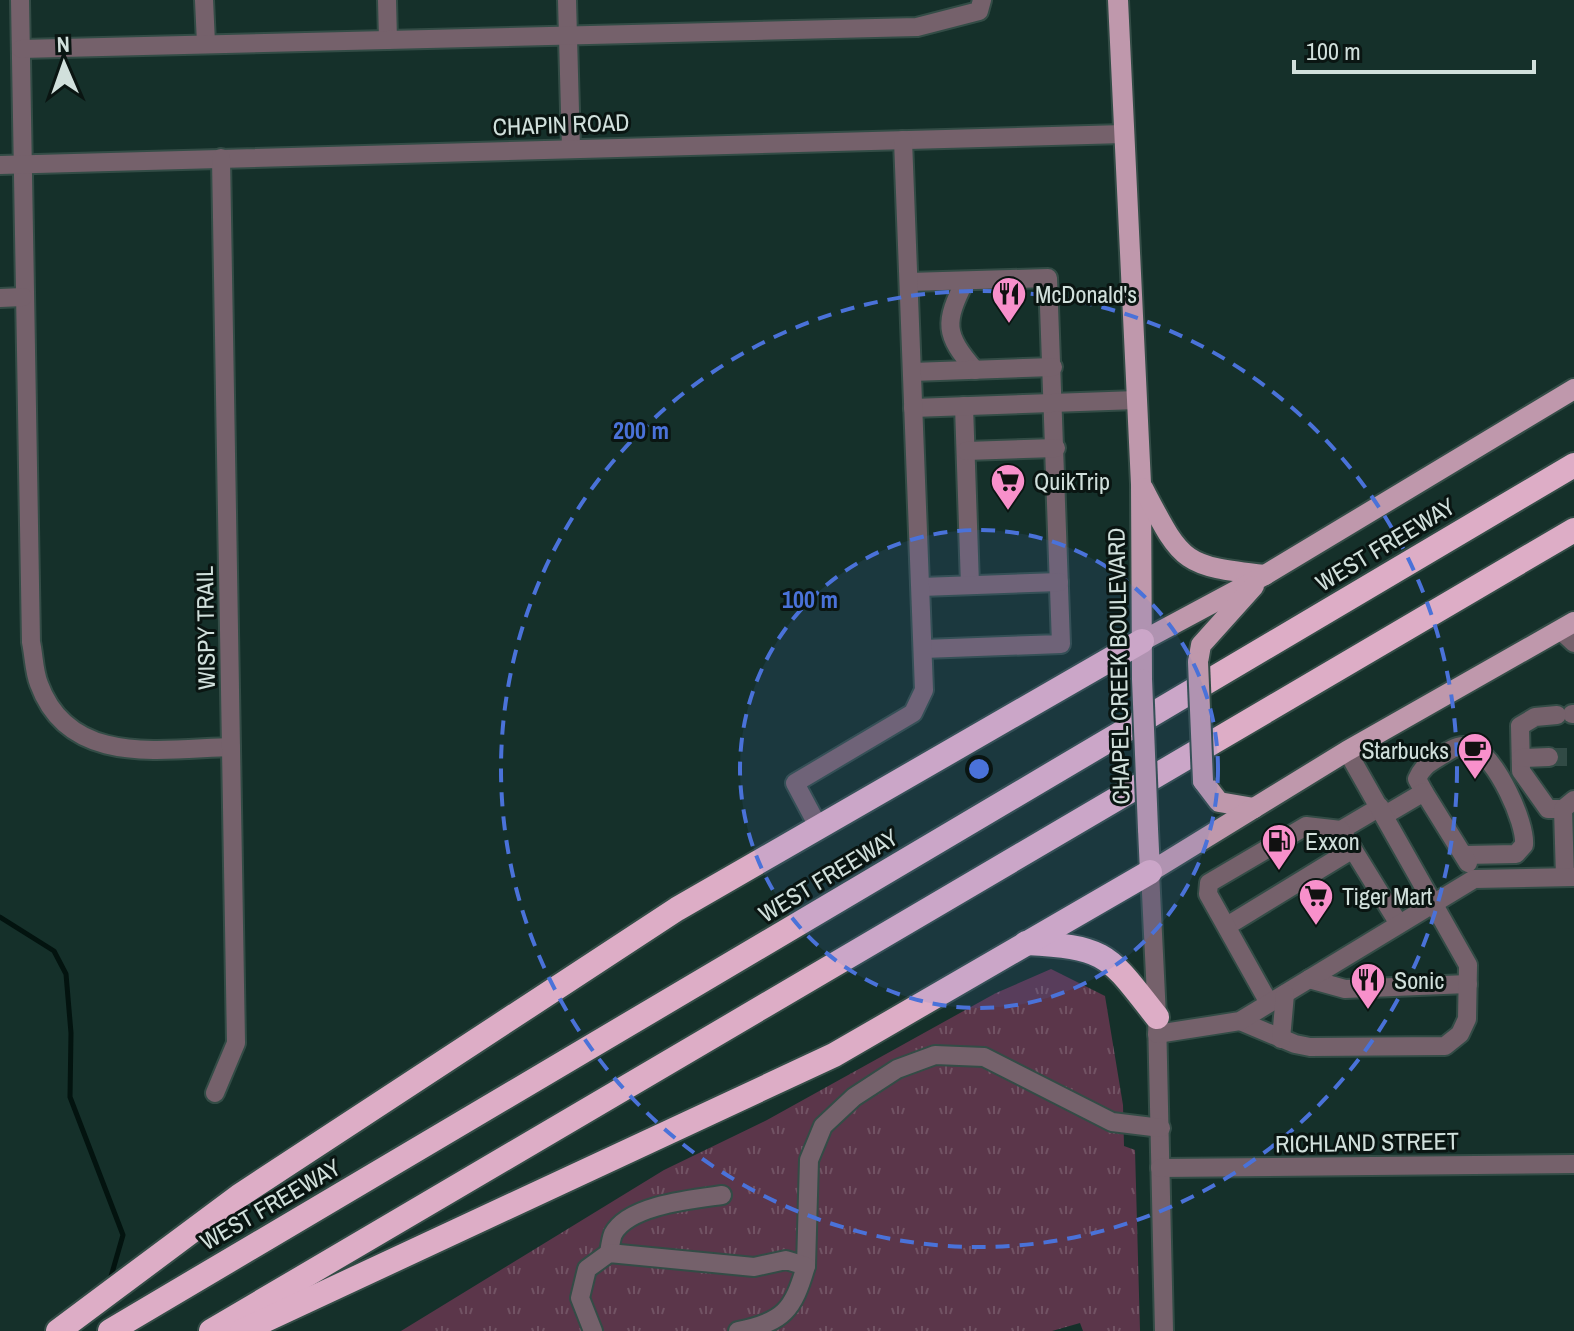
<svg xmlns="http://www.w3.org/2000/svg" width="1574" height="1331" font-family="'Archivo Narrow',sans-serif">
<defs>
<pattern id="grass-tufts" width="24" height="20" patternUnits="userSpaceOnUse" patternTransform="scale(2)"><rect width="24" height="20" fill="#5b364a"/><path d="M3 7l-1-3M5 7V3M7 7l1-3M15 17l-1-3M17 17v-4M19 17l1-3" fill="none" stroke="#725364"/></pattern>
</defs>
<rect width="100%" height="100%" fill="#15302a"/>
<polygon fill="url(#grass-tufts)" points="1051,969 1105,996 1123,1105 1124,1146 1135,1150 1140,1331 1083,1331 1080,1323 1052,1331 401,1331 664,1170 767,1120 996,993"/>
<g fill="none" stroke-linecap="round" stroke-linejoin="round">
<polyline stroke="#03130f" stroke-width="5" points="0,917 54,951 66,974 71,1033 70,1097 123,1235 110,1280"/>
<polyline stroke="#314a45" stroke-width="18" stroke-dasharray="18 9" stroke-linecap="butt" points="1549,757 1574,757"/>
<defs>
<g id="minor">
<path d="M20,0l11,642c3,14 3,30 8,42 30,83 122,65 192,63"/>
<polyline points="204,0 206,43"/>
<polyline points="387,0 388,40"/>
<polyline points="567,0 571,148"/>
<polyline points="21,49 917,27 979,11 982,0"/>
<polyline points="0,165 1124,134"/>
<path d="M965,281c-21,42 -21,53 10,89"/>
<polyline points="909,282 1048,278 1061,644 923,649"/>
<polyline points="0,298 23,297"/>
<polyline points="912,372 1053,367"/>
<polyline points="964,406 970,585"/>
<polyline points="913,408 1137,400"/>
<polyline points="966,451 1056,448"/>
<polyline points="921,587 1059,582"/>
<polyline points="1560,630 1574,643"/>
<polyline points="1572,714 1574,714"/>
<polyline points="1557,715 1535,717 1520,726 1521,771 1548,809 1563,809"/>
<polyline points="1521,758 1549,757"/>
<path d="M1424,792l-7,-13c6,-14 14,-17 27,-25 9,-6 18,-11 29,-6 23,9 53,74 51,97l-8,9 -52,1"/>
<polyline points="1380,807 1341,830 1399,924"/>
<polyline points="1385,815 1424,792 1468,863"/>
<polyline points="819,828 795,783 913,713 924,690 903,140"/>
<polyline points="1150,872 1157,1017 1164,1331"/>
<polyline points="1565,877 1563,809 1574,800"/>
<polyline points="1227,926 1353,849"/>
<polyline points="1309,979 1345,989 1468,984"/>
<polyline points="1269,1003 1208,894 1209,883 1306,826 1341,830"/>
<polyline points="1240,1021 1295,1044 1310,1047 1445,1046 1460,1034 1467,1019 1468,965 1347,751"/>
<polyline points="1157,1034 1240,1021 1474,879 1574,877"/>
<polyline points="1281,1039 1285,994"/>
<polyline points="215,1093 236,1043 221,158"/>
<polyline points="1160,1168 1574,1164"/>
<path d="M609,1253c1,-6 2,-14 4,-19 15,-29 80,-35 109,-39"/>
<polyline points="806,1266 809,1160 823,1126 854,1097 897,1069 935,1055 984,1057 1112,1122 1161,1128"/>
<path d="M593,1331l-13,-33 7,-29 22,-16 145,14 32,-7 20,6c-13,44 -22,56 -68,65"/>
</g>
<g id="major">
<polyline points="1118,0 1141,484 1142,679"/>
<path d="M1143,488c39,74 38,78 122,87"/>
<polyline points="1142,641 1265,575 1574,389"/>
<polyline points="1198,662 1201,645 1254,586"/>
<polyline points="1203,781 1219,802 1254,808"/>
<polyline points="1148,829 1150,872 1347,751 1574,622"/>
</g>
<g id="highway">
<path d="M1026,943c82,4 82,12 131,74"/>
<polyline points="58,1331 239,1196 677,909 1142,641"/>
<polyline points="110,1331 1574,465"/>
<polyline points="211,1331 1574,530"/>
<polyline points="242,1331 834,1055 1150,872"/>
</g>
</defs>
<use href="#minor" stroke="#334c46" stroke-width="22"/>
<use href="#major" stroke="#334c46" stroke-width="24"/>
<use href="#highway" stroke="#334c46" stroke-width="28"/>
<use href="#minor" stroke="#75616b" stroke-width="18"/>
<use href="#major" stroke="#bf98ac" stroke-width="20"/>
<use href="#highway" stroke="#ddadc6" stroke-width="24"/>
<defs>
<g id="major-bridge">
<polyline points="1198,662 1203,781"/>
<polyline points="1142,679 1148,829"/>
</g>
</defs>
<use href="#major-bridge" stroke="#334c46" stroke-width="24" stroke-linecap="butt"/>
<use href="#major-bridge" stroke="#bf98ac" stroke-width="20"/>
</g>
<circle cx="979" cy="769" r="239" fill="#4a72d9" fill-opacity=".12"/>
<g fill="none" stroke="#4a72d9" stroke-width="4" stroke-dasharray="14 10">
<circle cx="979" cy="769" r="239"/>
<circle cx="979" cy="769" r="478"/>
</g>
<defs>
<symbol id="restaurant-pin" viewBox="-11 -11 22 30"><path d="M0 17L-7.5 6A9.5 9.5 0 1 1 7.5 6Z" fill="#f890cb" stroke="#0a1512"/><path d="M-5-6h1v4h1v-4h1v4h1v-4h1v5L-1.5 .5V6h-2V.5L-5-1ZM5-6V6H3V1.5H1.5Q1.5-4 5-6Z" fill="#111"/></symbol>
<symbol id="supermarket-pin" viewBox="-11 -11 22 30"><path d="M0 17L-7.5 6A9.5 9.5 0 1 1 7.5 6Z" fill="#f890cb" stroke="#0a1512"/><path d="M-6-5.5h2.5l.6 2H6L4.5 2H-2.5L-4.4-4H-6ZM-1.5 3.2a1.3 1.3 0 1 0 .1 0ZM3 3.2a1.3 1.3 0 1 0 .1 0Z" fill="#111"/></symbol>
<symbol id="cafe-pin" viewBox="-11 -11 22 30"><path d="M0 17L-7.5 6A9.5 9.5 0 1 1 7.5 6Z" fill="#f890cb" stroke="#0a1512"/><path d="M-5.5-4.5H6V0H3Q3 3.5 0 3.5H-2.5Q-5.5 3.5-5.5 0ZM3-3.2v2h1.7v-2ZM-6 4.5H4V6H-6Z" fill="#111"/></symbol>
<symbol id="fuel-pin" viewBox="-11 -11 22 30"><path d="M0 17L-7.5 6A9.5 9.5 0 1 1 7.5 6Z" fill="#f890cb" stroke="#0a1512"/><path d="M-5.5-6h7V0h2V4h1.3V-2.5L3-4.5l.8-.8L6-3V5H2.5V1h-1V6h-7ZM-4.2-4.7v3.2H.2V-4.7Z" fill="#111"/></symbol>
</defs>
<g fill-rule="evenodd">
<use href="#restaurant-pin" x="989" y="274" width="40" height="54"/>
<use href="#supermarket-pin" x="988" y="461" width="40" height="54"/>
<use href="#cafe-pin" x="1455" y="730" width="40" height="54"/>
<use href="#fuel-pin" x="1259" y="821" width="40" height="54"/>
<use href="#supermarket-pin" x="1296" y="876" width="40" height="54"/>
<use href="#restaurant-pin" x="1348" y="960" width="40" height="54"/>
</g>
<g text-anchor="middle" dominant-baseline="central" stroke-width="6" stroke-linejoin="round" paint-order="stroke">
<g font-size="24" fill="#d1e0dc" stroke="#0a1512">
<text transform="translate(561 124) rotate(-2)">CHAPIN ROAD</text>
<text transform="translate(1385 544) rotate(-31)">WEST FREEWAY</text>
<text transform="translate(205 628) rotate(-91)">WISPY TRAIL</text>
<text transform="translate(1118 666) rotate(-91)">CHAPEL CREEK BOULEVARD</text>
<text transform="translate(828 875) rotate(-31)">WEST FREEWAY</text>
<text transform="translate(1367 1142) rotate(-1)">RICHLAND STREET</text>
<text transform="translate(270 1204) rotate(-30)">WEST FREEWAY</text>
</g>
<g font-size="24" fill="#d1e0dc" stroke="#0a1512" text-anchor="start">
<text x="1035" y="294">McDonald's</text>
<text x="1034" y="481">QuikTrip</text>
<text x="1449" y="750" text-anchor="end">Starbucks</text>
<text x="1305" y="841">Exxon</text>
<text x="1342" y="896">Tiger Mart</text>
<text x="1394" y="980">Sonic</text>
</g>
</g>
<circle cx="979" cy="769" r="12" fill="#4a72d9" stroke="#0a1512" stroke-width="4"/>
<g font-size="24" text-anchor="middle" font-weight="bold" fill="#4a72d9" stroke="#0a1512" stroke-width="6" stroke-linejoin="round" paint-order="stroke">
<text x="641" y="439">200 m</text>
<text x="810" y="608">100 m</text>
</g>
<g transform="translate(64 64) rotate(358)" stroke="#0a1512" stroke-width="6" paint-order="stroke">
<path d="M0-6L14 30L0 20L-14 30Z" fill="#d1e0dc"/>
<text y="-12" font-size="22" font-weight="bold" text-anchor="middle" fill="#d1e0dc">N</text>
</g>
<path d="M1294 60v12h240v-12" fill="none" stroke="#d1e0dc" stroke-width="4"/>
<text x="1306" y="60" font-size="24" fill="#d1e0dc" stroke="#0a1512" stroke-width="6" paint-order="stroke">100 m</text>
</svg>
